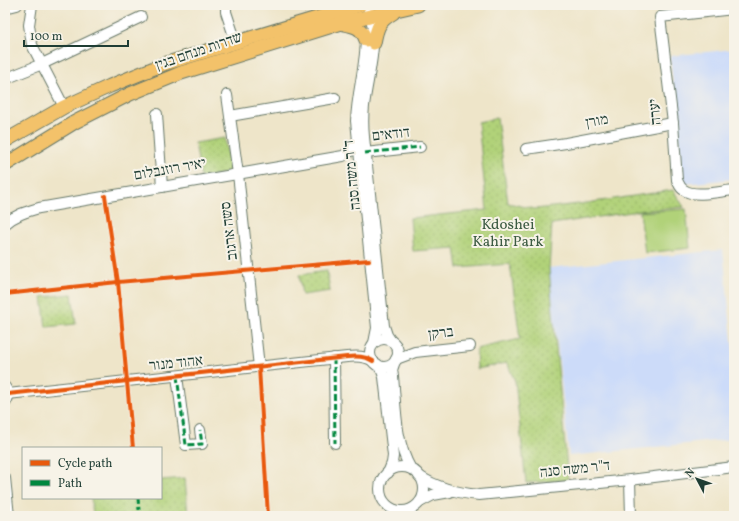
<svg xmlns="http://www.w3.org/2000/svg" width="739" height="521" font-family="Vollkorn,'Frank Ruhl Libre',serif">
<defs>
<pattern id="park-dots" width="8" height="8" patternUnits="userSpaceOnUse"><rect width="8" height="8" fill="#b1d279"/><path d="M2 2h.1M6 6h.1" fill="none" stroke="#98b569" stroke-width="1.8" stroke-linecap="round"/></pattern>
</defs>
<rect width="100%" height="100%" fill="#f7f3e8"/>
<filter id="ink" filterUnits="userSpaceOnUse"><feTurbulence type="fractalNoise" baseFrequency=".025" numOctaves="2"/><feDisplacementMap in="SourceGraphic" scale="8" xChannelSelector="R" yChannelSelector="G"/><feConvolveMatrix kernelMatrix="1 2 1 2 8 2 1 2 1" color-interpolation-filters="sRGB"/></filter>
<filter id="wash" filterUnits="userSpaceOnUse"><feTurbulence type="fractalNoise" baseFrequency=".012" numOctaves="4" result="noise"/><feDisplacementMap in="SourceGraphic" scale="16" xChannelSelector="R" yChannelSelector="G"/><feGaussianBlur stdDeviation="0.9" result="paint"/><feColorMatrix in="noise" values="0 0 0 0 0 0 0 0 0 0 0 0 0 0 0 0 0 1.4 0 .05"/><feComposite in="paint" operator="in"/></filter>
<g filter="url(#wash)">
<rect width="100%" height="100%" fill="#eee5c9"/>
<g fill="#ccdbf9">
<polygon points="734,49 734,179 684,184 670,56"/>
<polygon points="723,250 734,361 734,439 569,456 549,268"/>
</g>
<polygon fill="#b1d279" stroke="#688856" points="686,209 690,248 645,253 640,212"/>
<g fill="url(#park-dots)" stroke="#688856">
<polygon points="497,118 508,203 535,209 587,203 673,190 684,207 638,211 552,224 549,269 568,480 526,483 515,381 507,363 477,369 476,349 520,339 510,264 458,268 455,248 413,251 410,218 487,210 478,122"/>
<polygon points="225,138 230,172 201,178 195,143"/>
<polygon points="327,271 330,291 302,295 299,275"/>
<polygon points="72,294 76,324 46,327 42,297"/>
<polygon points="185,478 188,516 93,516 91,498 161,498 161,480"/>
</g>
</g>
<g filter="url(#ink)">
<g fill="none" stroke-linecap="round" stroke-linejoin="round">
<defs>
<g id="minor">
<polyline points="32,5 29,25 32,45 64,107"/>
<polyline points="226,5 226,12 236,42"/>
<path d="M367,5c14,33 1,67 -3,101 -1,10 -1,21 0,31l20,189 3,9 4,6"/>
<polyline points="5,8 17,5"/>
<path d="M734,9l-74,8 13,106 4,57c2,4 3,8 7,10 10,8 38,1 50,0"/>
<path d="M366,33c1,30 -9,58 -10,88l21,207 -3,15"/>
<polyline points="5,79 42,64 141,17"/>
<polyline points="227,95 238,174 259,367"/>
<polyline points="157,114 162,187"/>
<polyline points="230,116 335,98"/>
<polyline points="526,149 566,143 673,123"/>
<polyline points="365,153 420,147"/>
<path d="M5,224c10,-9 20,-12 34,-16l304,-52 9,-6 5,-9"/>
<circle cx="384" cy="353" r="14"/>
<polyline points="334,358 335,443"/>
<polyline points="396,359 415,352 470,346"/>
<path d="M395,361l-3,9 1,6c3,31 2,66 18,93"/>
<polyline points="377,364 382,371 384,377 393,456 392,463 388,473"/>
<polyline points="177,376 186,445 202,444 200,430"/>
<path d="M5,387c4,6 4,11 0,16"/>
<path d="M8,394l339,-37c10,-1 18,-1 26,4"/>
<circle cx="402" cy="489" r="22"/>
<path d="M419,476c18,12 39,17 60,19l151,-15 104,-13"/>
<polyline points="5,478 9,516"/>
<polyline points="630,480 631,516"/>
<polyline points="420,502 433,495 450,492"/>
</g>
<g id="major">
<path d="M340,23c14,3 21,3 26,17"/>
<path d="M374,43c3,-16 5,-22 19,-30"/>
<polyline points="5,141 64,107 110,86 164,64 360,5"/>
<polyline points="5,165 75,122 130,94 181,73 348,21 418,5"/>
</g>
</defs>
<use href="#minor" stroke="#677868" stroke-width="12"/>
<use href="#major" stroke="#677868" stroke-width="15"/>
<use href="#minor" stroke="#fff" stroke-width="10"/>
<use href="#major" stroke="#f3c26a" stroke-width="13"/>
<g stroke="#00873e" stroke-width="3" stroke-dasharray="6 3" stroke-linecap="butt">
<polyline points="365,153 420,147"/>
<polyline points="334,358 335,443"/>
<polyline points="177,376 186,445 202,444 200,430"/>
<polyline points="138,498 139,510"/>
<polyline points="5,514 8,514"/>
</g>
<defs>
<g id="cycleway">
<polyline points="105,196 118,282 133,448"/>
<polyline points="5,294 118,282 369,260"/>
<polyline points="259,367 268,516"/>
<path d="M8,394l339,-37c10,-1 18,-1 26,4"/>
</g>
</defs>
<use href="#cycleway" stroke="#f7f3e8" stroke-width="6"/>
<use href="#cycleway" stroke="#e8590c" stroke-width="4"/>
</g>
</g>
<g text-anchor="middle" dominant-baseline="central" stroke-width="4" stroke-linejoin="round" paint-order="stroke">
<g font-size="15" fill="#1f3d34" stroke="#f7f3e8">
<text transform="translate(199 52) rotate(-19)">שדרות מנחם בגין</text>
<text transform="translate(656 112) rotate(-96)">יערה</text>
<text transform="translate(597 122) rotate(-10)">מורן</text>
<text transform="translate(391 135) rotate(-6)">דודאים</text>
<text transform="translate(170 170) rotate(-10)">יאיר רוזנבלום</text>
<text transform="translate(353 175) rotate(-96)">ד"ר משה סנה</text>
<text transform="translate(230 231) rotate(-97)">סשה ארגוב</text>
<text transform="translate(441 334) rotate(-7)">ברקן</text>
<text transform="translate(176 364) rotate(-6)">אהוד מנור</text>
<text transform="translate(575 470) rotate(-6)">ד"ר משה סנה</text>
</g>
<g font-size="15" fill="#3c5b42" stroke="#f7f3e8">
<text x="508" y="225">Kdoshei<tspan x="508" dy="17">Kahir Park</tspan></text>
</g>
</g>
<rect width="739" height="521" fill="none" stroke="#f7f3e8" stroke-width="20"/>
<rect x="22" y="447" width="140" height="52" fill="#f7f3e8" stroke="#a1aaa0"/>
<rect x="30" y="460" width="20" height="6" fill="#e8590c" stroke="#a1aaa0"/>
<text x="58" y="467" font-size="12" fill="#1f3d34">Cycle path</text>
<rect x="30" y="480" width="20" height="6" fill="#00873e" stroke="#a1aaa0"/>
<text x="58" y="487" font-size="12" fill="#1f3d34">Path</text>
<g transform="translate(697 479) rotate(311)" stroke="#f7f3e8" stroke-width="3" paint-order="stroke">
<path d="M0-3L7 15L0 10L-7 15Z" fill="#1f3d34"/>
<text y="-6" font-size="11" font-weight="bold" text-anchor="middle" fill="#1f3d34">N</text>
</g>
<path d="M24 40v6h104v-6" fill="none" stroke="#1f3d34" stroke-width="2"/>
<text x="30" y="40" font-size="12" fill="#1f3d34" stroke="#f7f3e8" stroke-width="3" paint-order="stroke">100 m</text>
</svg>
